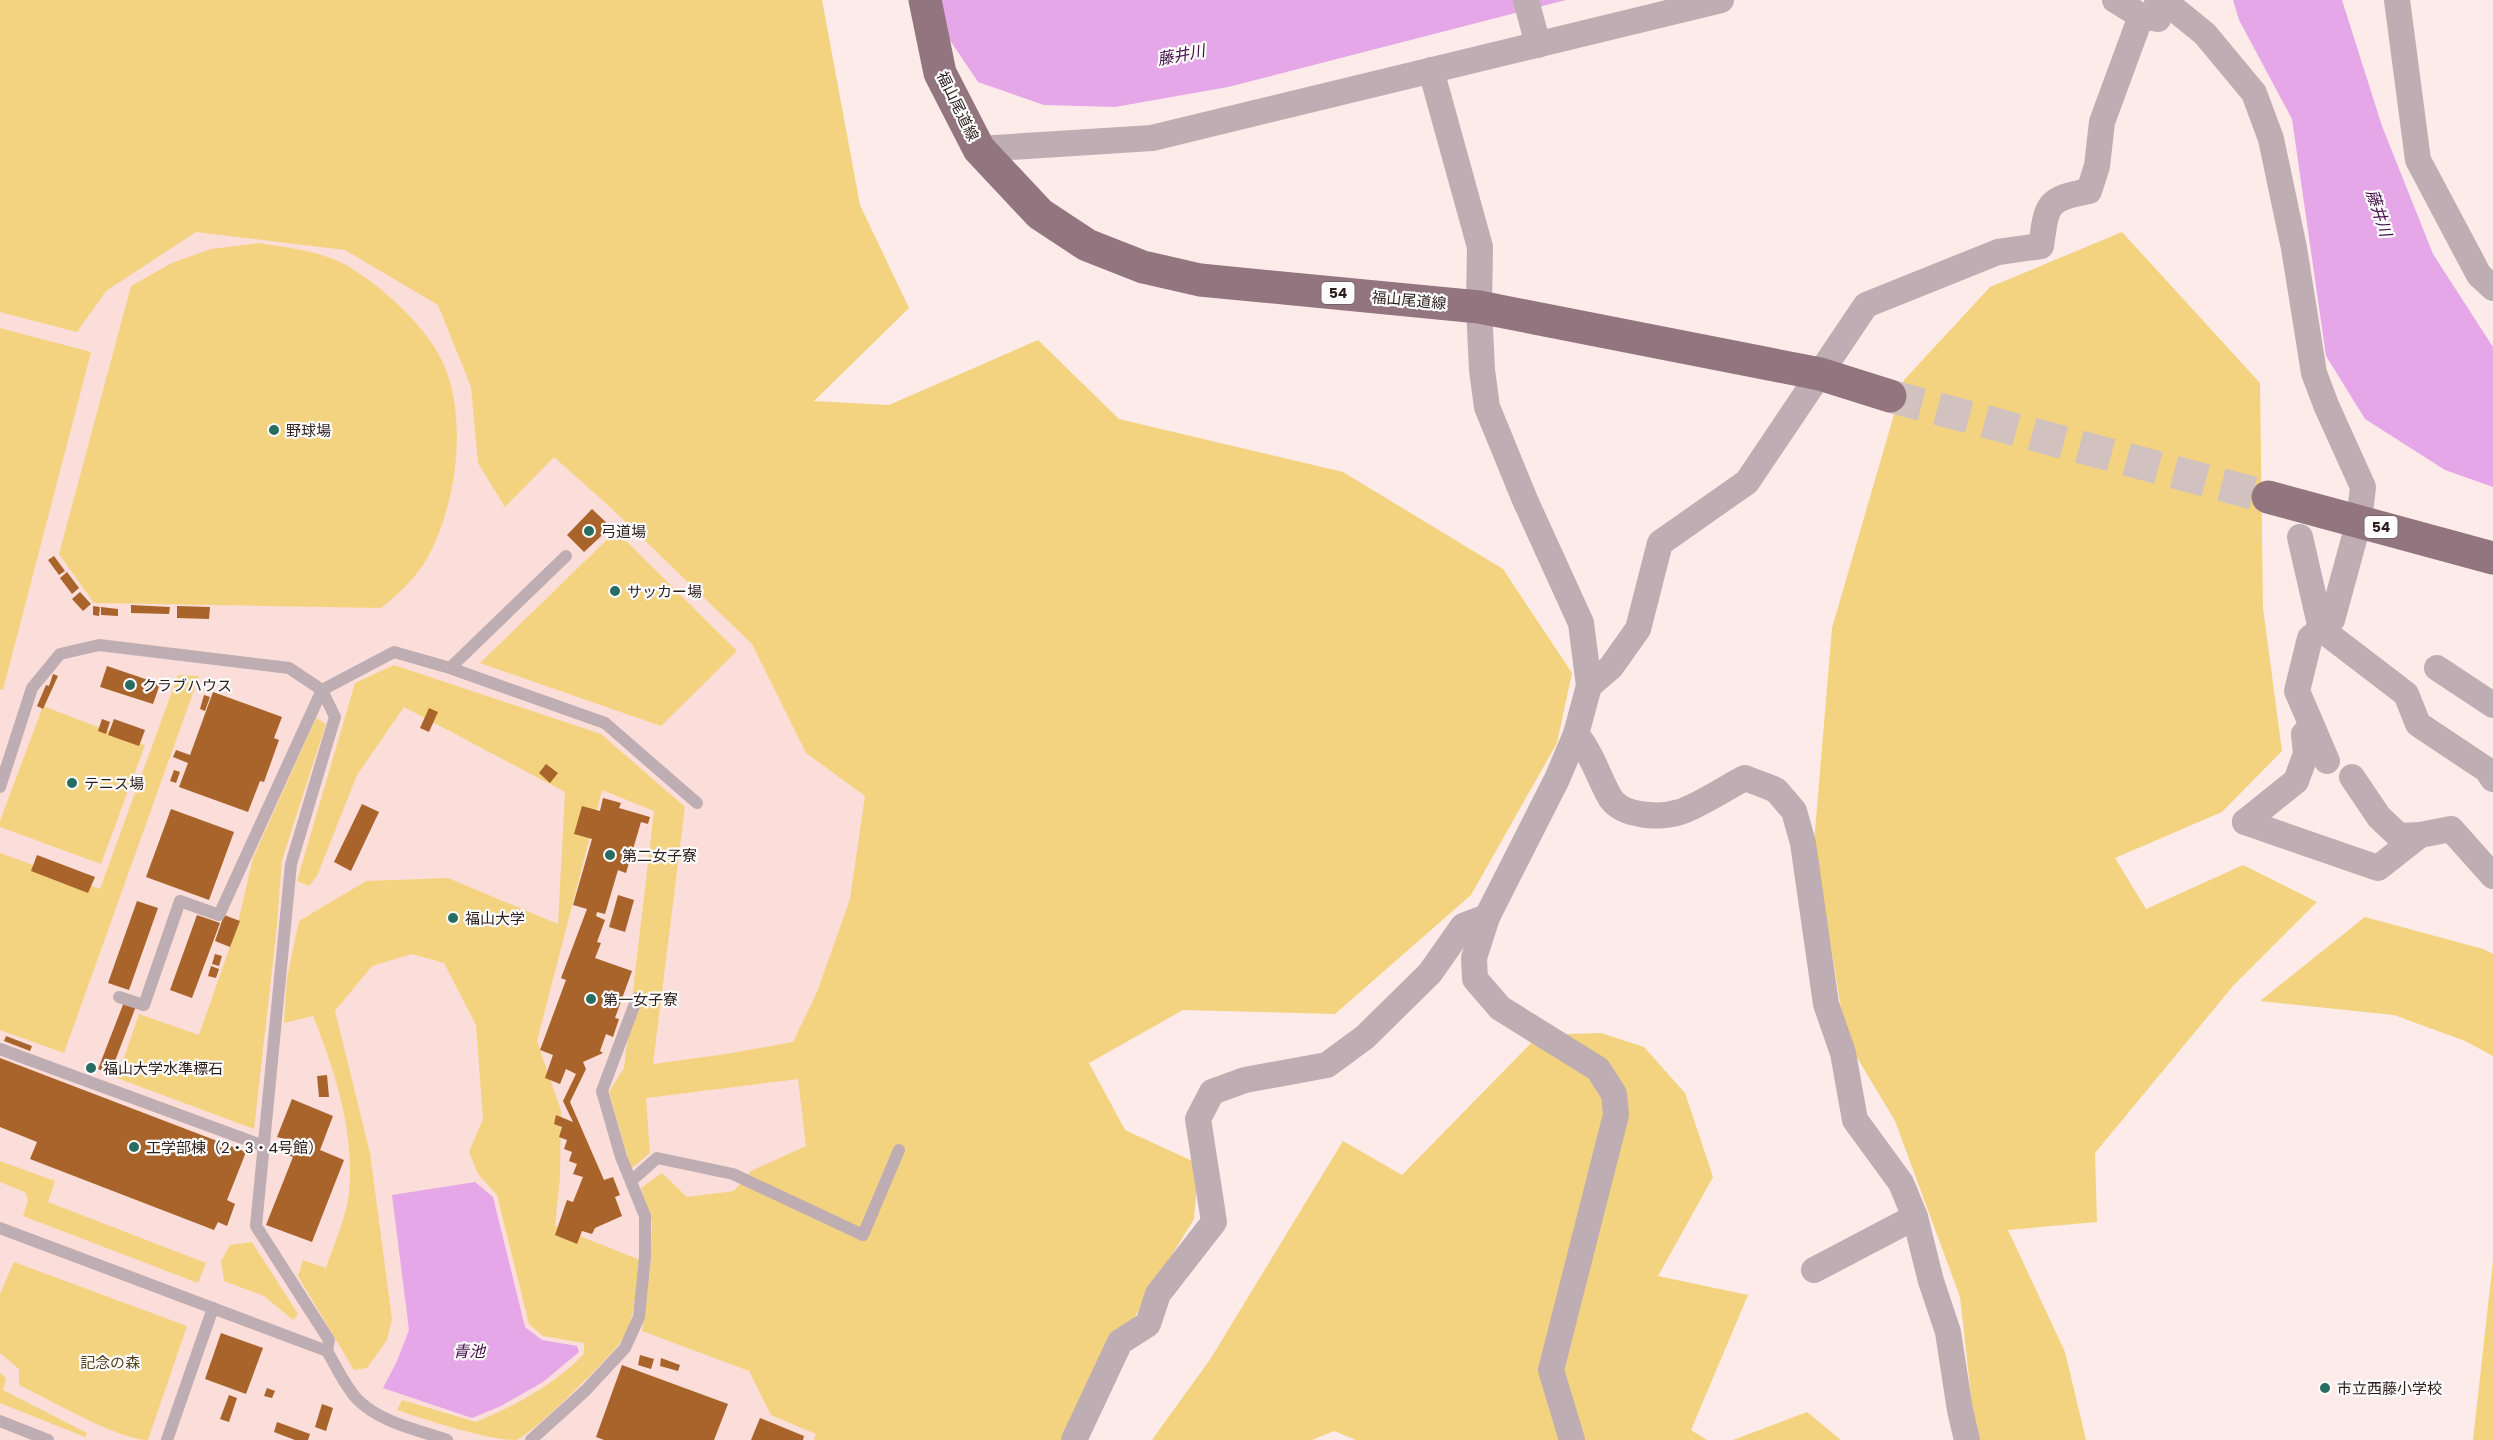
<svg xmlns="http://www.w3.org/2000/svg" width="2493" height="1440" font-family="Poppins,'Noto Sans JP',sans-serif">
<rect width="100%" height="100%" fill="#fcebe8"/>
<polygon fill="#fbddd9" points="195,218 339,229 443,294 877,774 849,1440 0,1440 0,291"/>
<g fill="#f4d380">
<path d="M0,0h822l38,205 49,103 -95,93 75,4 149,-65 81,79 224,53 160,97 69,104 -15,70 -86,152 -136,119 -152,-4 -94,53 36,67 74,34 -5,55 -53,86 -66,135h-261l2,-6 -45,-19 -22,-44 -107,-40 8,-60 2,-49 -11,-34 21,-15 25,24 47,-6 17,-20 55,-25 -8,-67 -152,19 4,55 -19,16 -22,-77 15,-24 30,-257 -52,-21 -65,251 24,70 -1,66 -5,49 85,34c-4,25 -4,53 -15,76 -8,15 -95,101 -109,104 -30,0 -89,-20 -119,-30l5,-10 74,22c40,-17 77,-36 108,-68v-11l-41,-7 -14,-12 -32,-129 -19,-21 -9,-22 14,-33 -7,-94 -32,-62 -32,-9 -40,12 -37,45 35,142 22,166 -5,21 -20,28 -13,2 -56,-94 5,-16 23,8c8,-24 20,-50 23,-75 6,-60 -14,-122 -36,-177l-29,7 3,-45 12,-57 67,-40 82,-3 110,46 7,-132 -161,-85 -47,68 -40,101 -8,10 -12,-5 58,-198 39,-18 207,69 84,73 -32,257 73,-10 67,-12 24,-50 33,-93 15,-103 -59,-43 -54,-109 -142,-137 -56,-50 -49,50 -27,-44 -7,-76 -33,-82 -93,-55 -149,-18 -90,59 -29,41 -77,-20z"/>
<polygon points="2122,232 2260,383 2263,608 2282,751 2222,812 2115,858 2146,909 2243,865 2317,902 2233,986 2095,1153 2097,1222 2008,1230 2065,1352 2086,1440 1976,1440 1960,1297 1895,1121 1846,1039 1814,843 1832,628 1904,380 1990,287"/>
<path d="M259,243c30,5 65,8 92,25 34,21 77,60 93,97 23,54 13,134 -13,186 -11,23 -30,41 -50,57l-287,-5 -35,-49 72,-268 41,-23 39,-14z"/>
<polygon points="0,328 91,352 3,690 0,689"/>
<polygon points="616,531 737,651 661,726 480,663"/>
<polygon points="178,675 199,676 64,1053 0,1030 0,853 100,889"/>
<polygon points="43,706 145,745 101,864 0,827 0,821"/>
<polygon points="316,718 326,724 282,860 276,935 254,1129 117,1078 139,1014 199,1035 237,927 253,858"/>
<polygon points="2365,917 2483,949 2493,954 2493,1056 2465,1041 2394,1015 2260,1001"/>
<polygon points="1601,1033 1644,1047 1685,1093 1713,1177 1658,1276 1748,1295 1691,1430 1707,1440 1356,1440 1334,1431 1312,1440 1152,1440 1211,1358 1343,1141 1402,1175 1539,1035"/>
<polygon points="0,1161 55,1181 48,1202 206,1263 198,1283 23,1216 28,1201 25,1192 0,1182"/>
<polygon points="252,1242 298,1314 293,1320 264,1296 224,1281 221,1261 230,1245"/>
<polygon points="2493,1261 2493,1440 2473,1440"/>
<path d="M14,1262l173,64 -39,114c-30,0 -99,-41 -129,-55v-16l-19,-16v-59z"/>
<polygon points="0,1373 6,1378 3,1390 87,1433 85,1437 0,1403"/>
<polygon points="1807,1412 1841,1440 1733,1440"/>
</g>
<g fill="#e6a7e9">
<polygon points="938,0 1566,0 1228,87 1115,107 1044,105 978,82 939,24"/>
<polygon points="2233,0 2342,0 2382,126 2433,254 2493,347 2493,487 2445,470 2365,419 2326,356 2292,119 2239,20"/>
<polygon points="475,1182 493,1197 525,1327 542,1340 577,1346 579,1352 543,1382 501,1406 472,1418 383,1388 397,1361 409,1330 392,1195"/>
</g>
<g fill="#a8642a">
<polygon points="592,509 611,527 584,552 567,535"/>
<polygon points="54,556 65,571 59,575 48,560"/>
<polygon points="67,572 79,588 72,594 60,578"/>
<polygon points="80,592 91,604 83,611 72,599"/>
<polygon points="131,605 170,607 169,614 131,613"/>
<polygon points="93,606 100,607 99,616 93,615"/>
<polygon points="177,606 210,607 209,619 177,618"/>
<polygon points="101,607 118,609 118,616 101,615"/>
<polygon points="107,666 160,684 153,704 100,687"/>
<polygon points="53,674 58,676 43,709 37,706 46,685 49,686"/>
<polygon points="213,692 282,717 274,738 279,740 264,782 260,781 248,812 179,787 188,763 173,757 176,750 190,755"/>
<polygon points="204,695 210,697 205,711 200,709"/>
<polygon points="429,708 438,712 429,732 420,728"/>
<polygon points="102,719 110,722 106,734 98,731"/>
<polygon points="114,719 145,730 139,746 108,735"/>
<polygon points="546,764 558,773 550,783 539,773"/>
<polygon points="174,770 180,772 176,783 170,781"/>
<polygon points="603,798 621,803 619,808 650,817 648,824 641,822 626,873 618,870 605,914 597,912 596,916 605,920 597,942 601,943 595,958 632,971 615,1018 619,1019 613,1037 606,1034 600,1051 603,1053 583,1062 586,1069 570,1102 604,1180 613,1177 620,1195 615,1197 622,1216 595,1228 592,1234 582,1231 577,1244 555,1235 567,1200 573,1202 583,1177 573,1174 577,1164 569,1161 572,1152 564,1149 567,1140 559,1137 562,1127 554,1124 556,1115 573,1122 563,1101 576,1074 566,1069 560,1084 545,1078 553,1055 540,1050 566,980 561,978 587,909 573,905 592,839 574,834 582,806 600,811"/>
<polygon points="362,804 379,812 351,871 334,862"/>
<polygon points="171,809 234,832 209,900 146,877"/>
<polygon points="37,855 95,877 88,893 31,871"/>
<polygon points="618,895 634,900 625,932 609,927"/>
<polygon points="137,901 158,908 129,990 108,983"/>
<polygon points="197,915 220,923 192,998 170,990"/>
<polygon points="224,915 240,921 230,947 215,941"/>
<polygon points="215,954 222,956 219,966 212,964"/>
<polygon points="211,966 219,969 216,978 208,976"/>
<polygon points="126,997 138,1001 110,1074 98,1069"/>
<polygon points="6,1036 32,1046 30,1051 4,1041"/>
<polygon points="0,1058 246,1152 227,1200 235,1204 227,1226 218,1222 214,1230 30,1159 37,1142 0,1127"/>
<polygon points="327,1075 329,1097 319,1097 317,1076"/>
<polygon points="292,1099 333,1116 320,1150 344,1160 312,1242 266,1225 293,1157 283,1153 288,1140 277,1137"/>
<polygon points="221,1333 263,1348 246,1394 205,1379"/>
<polygon points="640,1355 654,1359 651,1369 638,1365"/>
<polygon points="661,1358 680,1365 678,1371 660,1366"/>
<polygon points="622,1365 728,1404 714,1440 604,1440 596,1437"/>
<polygon points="267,1388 275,1391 272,1398 264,1396"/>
<polygon points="229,1395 237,1398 229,1422 220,1419"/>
<polygon points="322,1404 333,1408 326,1431 315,1427"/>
<polygon points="760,1418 804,1436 803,1440 751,1440"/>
<polygon points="277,1422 310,1434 308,1440 295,1440 274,1432"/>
</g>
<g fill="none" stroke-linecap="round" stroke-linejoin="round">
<polyline stroke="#d2c2bf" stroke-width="33" stroke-dasharray="33 16" stroke-linecap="butt" points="1890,396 2268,497"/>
<g stroke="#beadb2" stroke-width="12">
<polyline points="450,668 566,556"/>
<polyline points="0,787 32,688 60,654 99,645 289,668 322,690 335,717 291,864 256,1226 329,1340 327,1351"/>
<polyline points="119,997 144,1005 180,901 219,915 322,690 394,652 450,668 605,723 697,803"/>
<polyline points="0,1049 264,1146"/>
<polyline points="631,1181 657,1158 733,1174 863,1235 899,1150"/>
<path d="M0,1228l327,123c9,15 18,35 30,48 22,23 61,31 90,41"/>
<polyline points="0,1421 48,1440"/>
<polyline points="167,1440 213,1308"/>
<polyline points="531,1440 585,1391 625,1348 639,1317 645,1257 645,1216 621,1157 602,1091 637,998"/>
</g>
<g stroke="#beadb2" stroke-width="26">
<polyline points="1526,0 1538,45"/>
<polyline points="2115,0 2141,16 2158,19"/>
<polyline points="2157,0 2173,8 2205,34 2254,93 2271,139 2294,248 2314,373 2326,405 2363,487 2359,521 2332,620 2310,638 2297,691 2327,761"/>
<polyline points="2397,0 2418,160 2479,275 2493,288"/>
<polyline points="1431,70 1480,247 1479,307 1482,370 1487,407 1525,500 1581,623 1589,686 1576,734 1557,779 1487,917 1474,958 1475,979 1500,1008 1598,1069 1614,1094 1616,1115 1551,1370 1572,1440"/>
<polyline points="979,149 1152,138 1721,0"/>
<polyline points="2300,537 2321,629 2406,694 2418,724 2487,770 2493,779"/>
<polyline points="2437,668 2493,705"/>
<path d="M1589,686l22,-19 27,-38 22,-86 87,-61 119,-177 132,-53 43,-6c6,-42 5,-47 48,-55l8,-25 5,-44 39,-106"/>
<path d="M1576,734c17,21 22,43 35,65 13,18 49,19 69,13 21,-7 45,-24 65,-34l31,12 18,21 9,32 23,161 17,49 12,67 46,63 14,34 16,64 17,51 12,78 7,30"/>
<polyline points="2352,777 2379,817 2399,836 2420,835"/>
<polyline points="2245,822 2378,868 2420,835 2451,829 2493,876"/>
<polyline points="2245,822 2296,781 2306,754 2304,734 2312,727"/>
<polyline points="1814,1270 1915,1217"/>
<polyline points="1074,1440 1120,1342 1148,1324 1158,1294 1214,1222 1198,1119 1212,1092 1245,1080 1327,1065 1365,1037 1430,973 1463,926 1487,917"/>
</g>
<g stroke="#93757f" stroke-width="33">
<polyline points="925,0 940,73 979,149 1040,214 1087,245 1143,267 1200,280 1479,307 1820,374 1890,396"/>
<polyline points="2268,497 2493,558"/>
</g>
</g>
<g fill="#276d62" stroke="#fcfcfc" stroke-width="2">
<circle cx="274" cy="430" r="6"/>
<circle cx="589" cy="531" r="6"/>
<circle cx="615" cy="591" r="6"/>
<circle cx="130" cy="685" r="6"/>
<circle cx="72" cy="783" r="6"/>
<circle cx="610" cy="855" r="6"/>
<circle cx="453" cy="918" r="6"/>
<circle cx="591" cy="999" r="6"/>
<circle cx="91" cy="1068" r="6"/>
<circle cx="134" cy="1147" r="6"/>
<circle cx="2325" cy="1388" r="6"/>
</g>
<g text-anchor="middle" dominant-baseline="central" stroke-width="4.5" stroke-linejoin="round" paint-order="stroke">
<g fill="#fcfcfc" stroke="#6a605e" stroke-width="1.5">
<rect x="1321.5" y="282" width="33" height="22" rx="4.5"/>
<rect x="2364.5" y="516" width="33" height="22" rx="4.5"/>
</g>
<g font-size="14" font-weight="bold" fill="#2b1d1b">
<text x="1338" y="293">54</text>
<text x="2381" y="527">54</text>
</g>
<g font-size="15" fill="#2b1d1b" stroke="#fcfcfc">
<text transform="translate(958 106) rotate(64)">福山尾道線</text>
<text transform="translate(1409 300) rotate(5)">福山尾道線</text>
</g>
<g font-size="15" fill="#2b1d1b" stroke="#fcfcfc" text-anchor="start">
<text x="286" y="430">野球場</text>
<text x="601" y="531">弓道場</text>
<text x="627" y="591">サッカー場</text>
<text x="142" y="685">クラブハウス</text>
<text x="84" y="783">テニス場</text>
<text x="622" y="855">第二女子寮</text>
<text x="465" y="918">福山大学</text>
<text x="603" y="999">第一女子寮</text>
<text x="103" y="1068">福山大学水準標石</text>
<text x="146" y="1147">工学部棟（2・3・4号館）</text>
<text x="2337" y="1388">市立西藤小学校</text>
</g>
<g font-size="15" fill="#544520" stroke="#fcfcfc">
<text x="110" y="1362">記念の森</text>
</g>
<g font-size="16" font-style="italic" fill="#440c48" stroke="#fcfcfc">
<text transform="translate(1181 55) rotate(-11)">藤井川</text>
<text transform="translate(2379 213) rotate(72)">藤井川</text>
<text x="469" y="1351">青池</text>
</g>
</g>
</svg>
